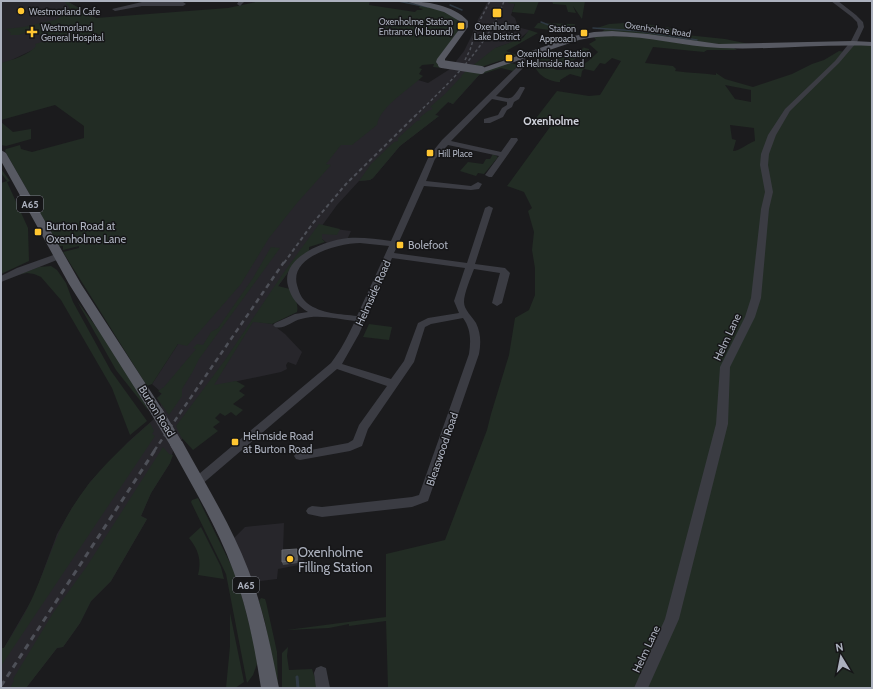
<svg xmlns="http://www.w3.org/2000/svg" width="873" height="689" font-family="Cabin,sans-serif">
<rect width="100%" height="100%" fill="#1b1b1d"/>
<g fill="#27262b">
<polygon points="1,1 67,1 96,18 39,47 1,65"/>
<polygon points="488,1 516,1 511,15 515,18 517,24 513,26 529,30 529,31 518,40 496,48 517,55 481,67 481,73 453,104 448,102 438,111 439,111 435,115 439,116 400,146 373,178 370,180 359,181 337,205 253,321 272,324 285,334 302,352 296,365 288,362 286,365 287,369 281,372 214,386 189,430 173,451 170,463 151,493 141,516 147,519 111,581 91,601 80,623 63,647 57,648 26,688 1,688 1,648 4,648 34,596 57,534 72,508 90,482 128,442 154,419 161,405 157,398 162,393 152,384 178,344 305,170 406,80 418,80 428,83 450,69 464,51 472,35 475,25"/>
<polygon points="327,228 351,231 347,240 328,244 322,239 322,234"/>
<polygon points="284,523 283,551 303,549 304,564 278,569 277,579 252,582 234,538 245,527"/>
</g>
<g fill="#222c24" fill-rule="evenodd">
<path d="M260,1h110l-1,4 46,7 2,-2h4l2,-1 -4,-1 1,-3 23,6 15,7v6l3,3 -23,34 7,5 -3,2 -9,-1 1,-3 -12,1 -3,3 3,1 -3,5 4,2c-13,13 -43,30 -46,49l-25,20h-11l-15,19 5,1 -34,38 -28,35 -28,46 -54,62 -9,-2 -26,40 -5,2 -84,-134 16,-4v-2l-16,4v-4h-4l-54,-95 1,-2 14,-4 1,4 11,3 52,-14v-12l-29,-21 -54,15v-57c11,-3 28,-8 35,-17l-1,-2 11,-3 -11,-12 -16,6h-9l1,-2 -5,-4 17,-2 32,-7 15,-8 -1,-5 -4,-5h3l28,16 132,-10z"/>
<polygon points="509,1 539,1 534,14 512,12 515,4 508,3"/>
<polygon points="552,1 585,1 582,19 573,6 576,13 568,12 566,5 553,4"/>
<polygon points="538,23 575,24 574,33 534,28"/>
<polygon points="625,23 653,25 664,29 667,27 675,30 677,34 725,39 749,44 729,45 602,32 605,29 597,28 609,24"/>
<polygon points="529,30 538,33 506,51 517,55 481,67 471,67 495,48 523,38"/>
<path d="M602,36l43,1 39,7 50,4 3,2h-30l-3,2 -51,-5 -8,16 28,3 3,3 -1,2c14,2 27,2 41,4v-2l9,6 28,8 39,-13 20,-10 12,-4 15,-9 7,1 6,-7h20v643h-484l-2,-67 -37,5v-2l-20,4 -42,2 99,-13v-63l59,-14 42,-110 4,-16 18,-59 6,-37 14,-8 6,-15v-27l-3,-18 2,-18 -6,-21 4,-3 -8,-16 -17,-6 43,-59 -20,-1 27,-35 32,5 11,-1 21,-34 -9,-3 -7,6 -5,-1 -6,8 -10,-2 -2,2 -1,6 -11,-3 -10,6v2c-10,0 -23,-7 -25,-16l7,-8 13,2 29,-12 -2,-1 7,2v1c-8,1 -11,8 -18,12 -6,4 -14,3 -20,4l5,4c21,0 27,-3 42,-18l-9,-8 7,-4 -2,-3zM725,85l26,5v12l-16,-3zM730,125l24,3 1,13c-7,2 -15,10 -22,10l3,-11 -4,-1z"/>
<polygon points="508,62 518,65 513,71 501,68 479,75 453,104 448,102 435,115 439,116 400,146 373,178 370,180 359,181 371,164 394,142 398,141 398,138 417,121 421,120 419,118 428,111 431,110 433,108 430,107 445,94 460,78 462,77 461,76 466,71 481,73"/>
<polygon points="1,122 13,132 31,129 31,139 6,146 1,145"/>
<polygon points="493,154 498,157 484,174 478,173 476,176 460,171 468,162 483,164 486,159 490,159"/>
<polygon points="1,169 10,181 7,182 28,228 29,261 1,274 1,183 7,181 1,173"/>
<path d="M319,224l21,5 -3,6 -15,-1v5l3,3 -16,5v3l2,1 -13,10h-2l-18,25 12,3c4,7 9,15 7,23l-25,12 -19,-2 -39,63 22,-4 9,5 -6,5 6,4 -12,9 10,6 -7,6 -5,-4 -6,4 -5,-3 -5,5 5,4 -7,5 5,4 -25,19 -12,-13 -5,-11 49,-66 57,-85z"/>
<polygon points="271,247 280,248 199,359 192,373 182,389 182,396 169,415 157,398 162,394 158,391 164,387 196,349 193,348 197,344 203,345 211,332 218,328 253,278"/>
<polygon points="51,266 57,270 66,283 73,302 111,371 147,421 130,435 112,388 61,300 41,277 34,274 27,273 18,275 39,267"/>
<polygon points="77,301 108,343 149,409 147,409 116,370"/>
<polygon points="369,324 392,327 389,340 363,337"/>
<path d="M150,423l4,8 -2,3 3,2 -154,230v-18h3c11,-18 22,-35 30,-54 13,-28 21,-59 38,-86 20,-33 49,-60 78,-85z"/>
<polygon points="163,447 169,454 173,455 170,463 151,493 141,516 147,519 111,581 91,601 80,623 63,647 57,648 26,688 6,688 10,688 14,681 13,679 53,613 87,566"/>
<polygon points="198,498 235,573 244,604 256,651 257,664 253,675 247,683 226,574 191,502 192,500"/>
<path d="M201,527l20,40 3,12 -26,-4c4,-15 0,-26 -9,-37z"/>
<polygon points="261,598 265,599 266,602 277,652 278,688 265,622 259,601"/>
<polygon points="230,613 244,682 235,688 226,688 230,646"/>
<polygon points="288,647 287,656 289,670 312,669 318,688 282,688 282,653"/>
</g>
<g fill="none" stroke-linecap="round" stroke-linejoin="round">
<g stroke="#2f3943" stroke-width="1.5">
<polyline points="398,1 428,7"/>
<polyline points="450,5 462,10"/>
<polyline points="541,22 556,28 574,29"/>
<polyline points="593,28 639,31 697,40"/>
</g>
<polyline stroke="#2f3943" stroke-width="3" points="297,677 298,688"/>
<g fill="#3b3c43" fill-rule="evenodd">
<polygon points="239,1 245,1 240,6 237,4"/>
<polygon points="831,1 838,1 856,15 863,22 864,27 857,42 839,63 790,111 776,135 769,154 768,165 773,192 769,209 761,298 755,317 730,367 728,424 679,619 648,688 634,688 665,619 716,424 720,367 745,317 751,298 761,209 765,192 760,165 761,154 768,135 785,109 835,61 851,41 858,27 857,22 852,17"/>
<polygon points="142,2 183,2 186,4 183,6 142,6 115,11 112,9"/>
<path d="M522,54l3,2 1,7 -3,5 -27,28c15,3 15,5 24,-9h4l1,1 -6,11 -5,3 -2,5 -5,3 -4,7 -13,6h-6v-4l14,-4 4,-7 5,-3v-3l-15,-3 -41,42 50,11 10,-14h6l1,2 -26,37h-3l-4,-2 14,-19 -51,-11 -13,14 -9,22 45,5 7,-4 4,2 -3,5 -8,1 -47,-4 -30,67 73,10 18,-55 4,-2 4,2 -18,56 30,4 5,5 -8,30 -5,3 -5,-3 8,-30 -26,-4c-3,8 -10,24 -10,33 0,8 8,14 12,21 5,10 5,21 3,31l-51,147 -16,6 -90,10 -14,-3 -2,-3 2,-3 4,-2 10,1 90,-10 7,-2 50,-141c2,-13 2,-25 -6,-36l-32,6 -6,3 -11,35 -46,67 -6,17 -12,5 -50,9 -4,-1 -2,-3 2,-3 4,-1 48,-9 5,-3 6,-15 28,-39 -50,-17 -136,116 -4,2 -4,-2 -2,-3 2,-3 138,-116c10,-13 17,-27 24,-42 -19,-2 -36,-7 -54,-2 -9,2 -17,11 -26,8l-2,-2 2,-2 20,-9 13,-2c-10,-6 -17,-14 -20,-26 -8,-29 38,-46 60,-48 14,-1 29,1 43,3l38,-85 13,-16 75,-73 3,-4 -1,-7zM360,243l29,3 -32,70c-16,-2 -36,-2 -50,-13 -6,-5 -8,-11 -10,-18 -8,-29 43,-42 63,-42zM392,258l73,10 -11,33 5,12 -31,5 -10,5 -14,38 -13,18 -49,-15 17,-30z"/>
<polygon points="59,253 63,256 62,258 1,282 1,276 17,268"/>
<polygon points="321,666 326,668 330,688 316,688 314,673 316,668"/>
</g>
<g fill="#575962" fill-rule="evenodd">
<path d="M405,1c20,0 49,4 63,20v6l-23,32v7h-6l-3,-4 1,-3 24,-32v-5l-17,-10z"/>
<path d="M612,31l36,3 71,10 134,-3 19,1v4c-51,-2 -101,4 -152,2 -49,-2 -92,-19 -141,-8l-95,32h-6l-1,-2 97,-34 20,-4z"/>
<polygon points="1,150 6,153 81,284 162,409 164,412 162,415 157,417 152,415 69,284 1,161"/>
<path d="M177,440l5,1c23,42 49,84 66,128 15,38 23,79 31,119h-18c-6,-40 -14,-80 -28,-118 -16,-44 -41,-84 -63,-125l2,-4z"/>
</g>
<g stroke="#4e5058" stroke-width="1.5" stroke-dasharray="3 2.5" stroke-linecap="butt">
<polyline points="465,60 470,50 478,24 490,1"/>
<path d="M415,116c35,-34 72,-68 89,-115"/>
</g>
<polyline stroke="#4e5058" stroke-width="2" stroke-dasharray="4 3" stroke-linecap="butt" points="284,263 313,223 346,184 416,115"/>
<polyline stroke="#4e5058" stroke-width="2.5" stroke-dasharray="5 4" stroke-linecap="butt" points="154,451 284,262"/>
<polyline stroke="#4e5058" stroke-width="3" stroke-dasharray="6 5" stroke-linecap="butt" points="1,686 155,450"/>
<polyline stroke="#575962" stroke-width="8" points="442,64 481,70"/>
<polyline stroke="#575962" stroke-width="12" points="157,412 177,445"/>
</g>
<polygon fill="#494b50" points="298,552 298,563 283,565 282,562"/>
<polygon fill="#54565c" stroke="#62646b" points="297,549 297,560 282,562 282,550"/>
<g fill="#ffc631" stroke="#161618" stroke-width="1.5">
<circle cx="21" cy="11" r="4"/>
<rect x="492" y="8" width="10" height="10" rx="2"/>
<rect x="457" y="22" width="8" height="8" rx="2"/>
<path d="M30 26h4v4h4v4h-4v4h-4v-4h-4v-4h4z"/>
<rect x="580" y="29" width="8" height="8" rx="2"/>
<rect x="505" y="54" width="8" height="8" rx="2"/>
<rect x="426" y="149" width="8" height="8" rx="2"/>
<rect x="34" y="228" width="8" height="8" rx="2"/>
<rect x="396" y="241" width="8" height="8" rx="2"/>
<rect x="231" y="438" width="8" height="8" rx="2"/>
<circle cx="290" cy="559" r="4"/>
</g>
<g text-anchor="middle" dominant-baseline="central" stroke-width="3" stroke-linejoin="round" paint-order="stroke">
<g font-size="9" fill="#acb1be" stroke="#161618" text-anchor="start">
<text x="29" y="11">Westmorland Cafe</text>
<text x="453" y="21" text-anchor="end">Oxenholme Station<tspan x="453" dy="10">Entrance (N bound)</tspan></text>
<text x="497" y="26" text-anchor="middle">Oxenholme<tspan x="497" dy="10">Lake District</tspan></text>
<text x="41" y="27">Westmorland<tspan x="41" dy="10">General Hospital</tspan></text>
<text x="576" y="28" text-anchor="end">Station<tspan x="576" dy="10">Approach</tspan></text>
<text x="517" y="53">Oxenholme Station<tspan x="517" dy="10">at Helmside Road</tspan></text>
<text x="438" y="153">Hill Place</text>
</g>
<g font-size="9" fill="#acb1be" stroke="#161618">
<text transform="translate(658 29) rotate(8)">Oxenholme Road</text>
</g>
<g fill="#161618" stroke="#7f828c" stroke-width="1">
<rect x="17" y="196" width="26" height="16" rx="3"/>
<rect x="233" y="577" width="26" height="16" rx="3"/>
</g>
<g font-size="10" font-weight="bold" fill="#acb1be">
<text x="30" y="204">A65</text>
<text x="246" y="585">A65</text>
</g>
<g font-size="11" font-weight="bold" fill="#ced0d9" stroke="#161618">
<text x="551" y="121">Oxenholme</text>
</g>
<g font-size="11" fill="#acb1be" stroke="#161618" text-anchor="start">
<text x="46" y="226">Burton Road at<tspan x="46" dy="13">Oxenholme Lane</tspan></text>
<text x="408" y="245">Bolefoot</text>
<text x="243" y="436">Helmside Road<tspan x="243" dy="13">at Burton Road</tspan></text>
</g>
<g font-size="11" fill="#acb1be" stroke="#161618">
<text transform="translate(373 293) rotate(-66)">Helmside Road</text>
<text transform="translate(727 337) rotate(-65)">Helm Lane</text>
<text transform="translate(157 411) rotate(58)">Burton Road</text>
<text transform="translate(442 449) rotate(-71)">Bleaswood Road</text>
<text transform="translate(646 649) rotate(-65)">Helm Lane</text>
</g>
<g font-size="13" fill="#acb1be" stroke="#161618" text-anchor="start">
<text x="298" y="552">Oxenholme<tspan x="298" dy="15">Filling Station</tspan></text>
</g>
</g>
<rect width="873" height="689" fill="none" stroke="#acb1be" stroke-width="4"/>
<g transform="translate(841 657) rotate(350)" stroke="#161618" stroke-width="3" paint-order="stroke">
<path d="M0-3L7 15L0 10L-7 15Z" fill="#acb1be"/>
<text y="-6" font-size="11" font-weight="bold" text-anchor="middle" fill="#acb1be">N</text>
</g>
</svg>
